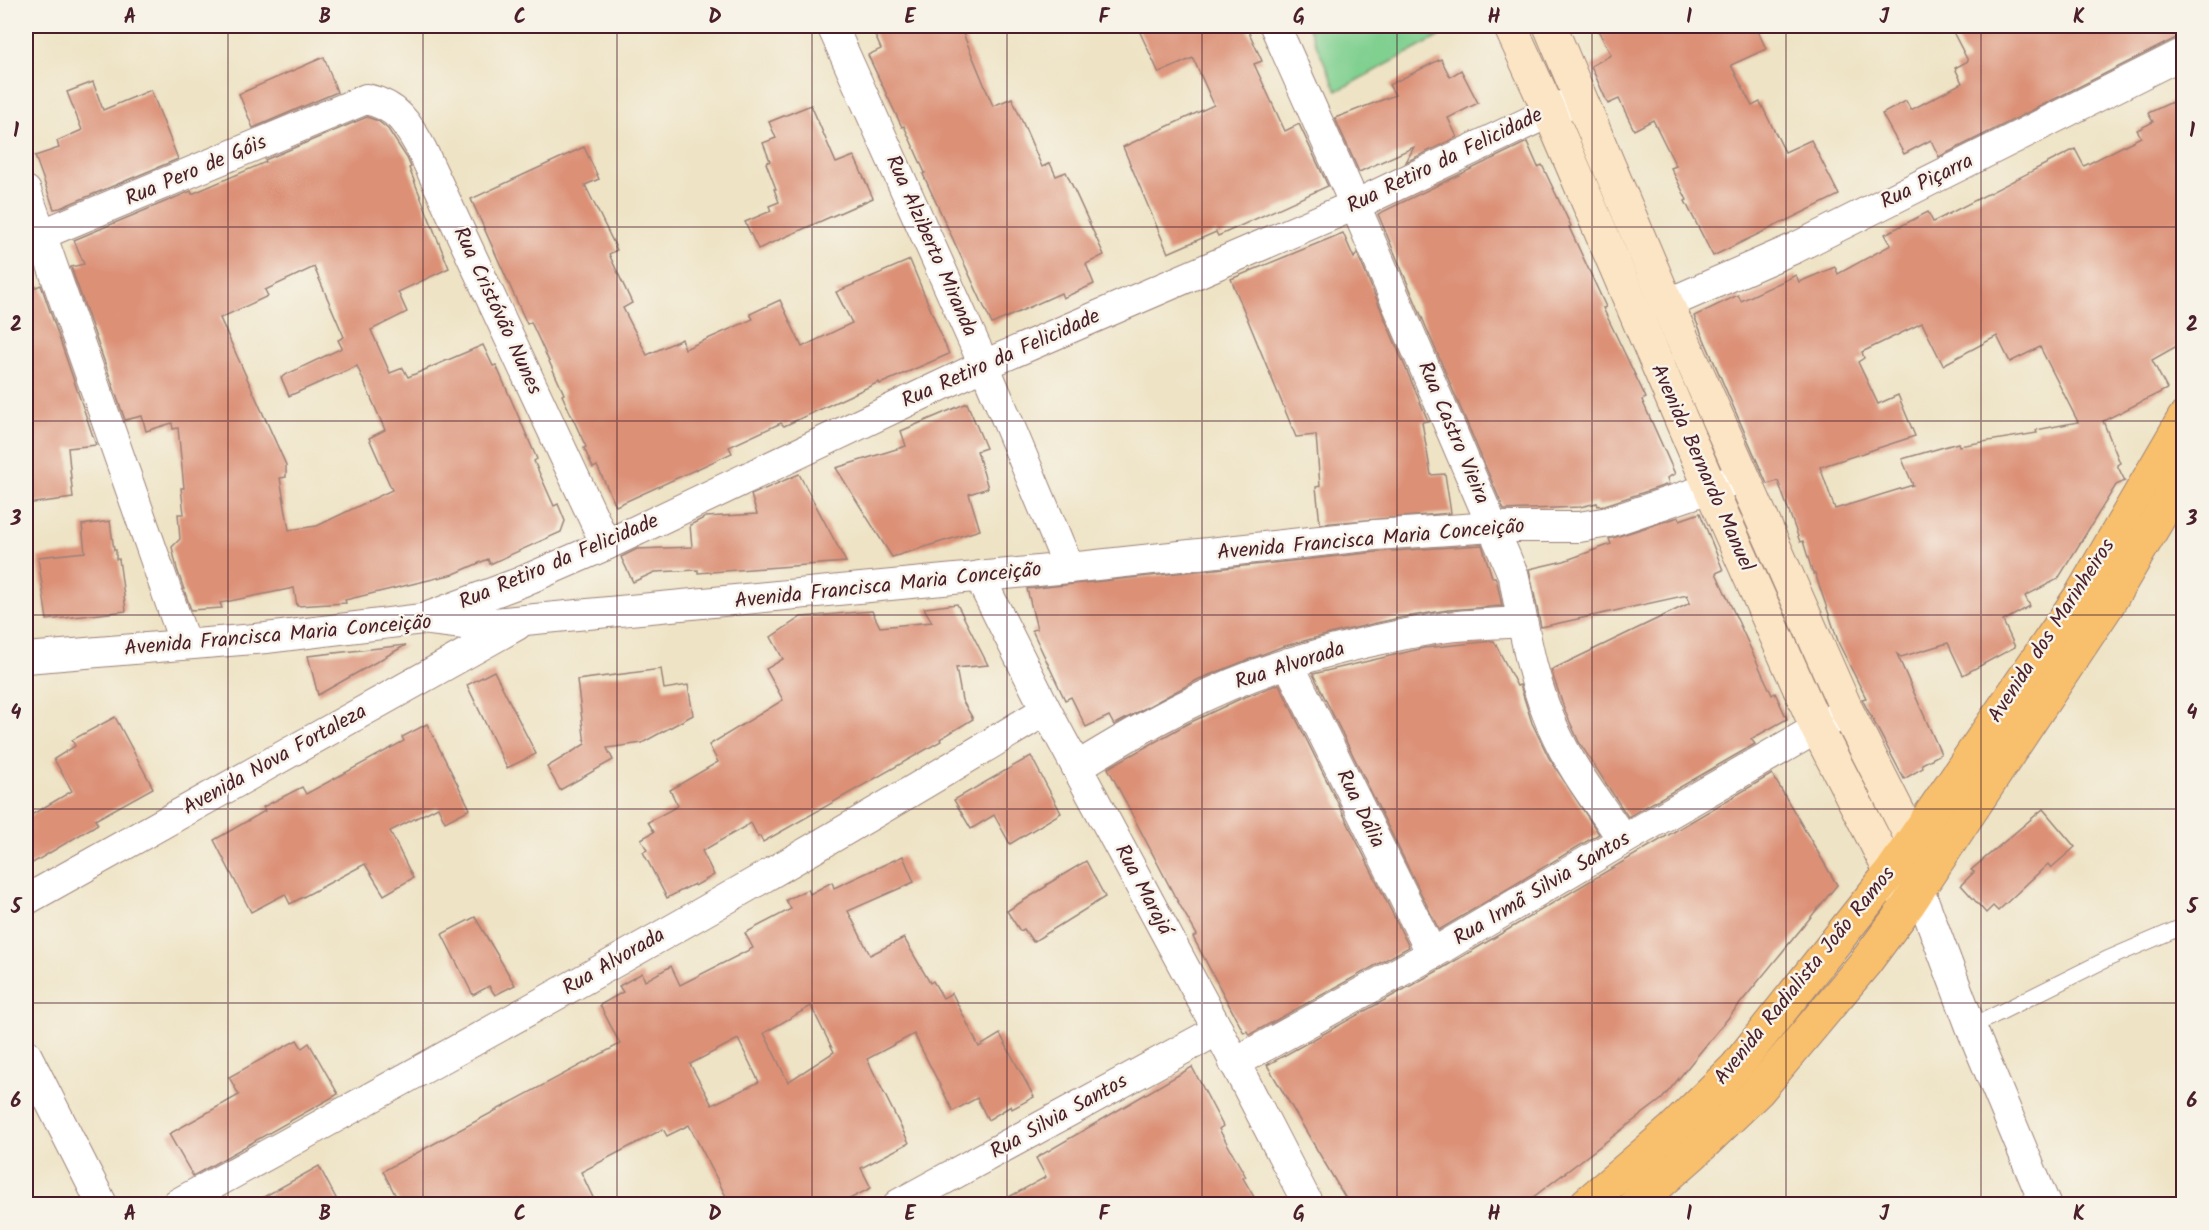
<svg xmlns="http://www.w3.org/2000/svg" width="2209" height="1230" font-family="Kalam,sans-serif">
<rect width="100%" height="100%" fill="#f7f3e8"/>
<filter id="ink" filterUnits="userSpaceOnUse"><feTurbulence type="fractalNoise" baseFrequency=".0167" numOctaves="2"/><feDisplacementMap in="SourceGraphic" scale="12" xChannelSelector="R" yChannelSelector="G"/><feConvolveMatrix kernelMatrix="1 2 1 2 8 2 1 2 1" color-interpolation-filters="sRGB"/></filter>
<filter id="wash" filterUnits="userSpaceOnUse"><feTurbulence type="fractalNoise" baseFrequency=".008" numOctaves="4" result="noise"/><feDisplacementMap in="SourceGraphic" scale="24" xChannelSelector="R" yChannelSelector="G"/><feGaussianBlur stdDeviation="1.35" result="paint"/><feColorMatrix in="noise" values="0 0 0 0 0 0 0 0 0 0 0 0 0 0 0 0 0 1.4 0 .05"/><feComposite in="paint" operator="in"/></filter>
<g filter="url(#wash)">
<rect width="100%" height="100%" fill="#eee3c5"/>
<polygon fill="#80d090" stroke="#65785e" stroke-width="1.5" points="1308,26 1459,26 1337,91"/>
<g id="blocks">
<g fill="#dc9177" fill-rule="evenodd">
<polygon points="871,26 960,26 993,106 1012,98 1042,167 1050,163 1056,176 1066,172 1104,255 1086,264 1094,284 1063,298 1061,293 992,324 923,174 925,173 904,126 902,127 868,55 881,49"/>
<polygon points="1137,26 1246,26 1262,61 1254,64 1285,131 1299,124 1328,186 1218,236 1216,232 1168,253 1123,147 1214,105 1193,58 1159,73"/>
<polygon points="1596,26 1756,26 1766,49 1731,65 1752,106 1760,102 1785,152 1811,140 1839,195 1713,256 1685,201 1687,200 1671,168 1676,166 1653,120 1634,130 1619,99 1608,104 1591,66 1611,55"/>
<polygon points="1950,26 2184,26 2184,36 2176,38 1939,157 1931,140 1904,154 1882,114 1906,101 1911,110 1962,83 1955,68 1968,61"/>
<polygon points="324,57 337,92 253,128 239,94"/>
<polygon points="1441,59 1450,77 1461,70 1478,103 1448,118 1457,137 1406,162 1414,147 1359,172 1335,118 1395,95 1389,85"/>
<polygon points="93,82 103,110 151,90 178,159 60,208 54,209 35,156 59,148 57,141 82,130 67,92"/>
<path d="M2172,102l12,24v216l-32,18 15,29 -64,32 17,42 -3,2 8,16 -9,4 -58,94 -33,17 5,10 -27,15 12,26 -52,28 -15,-32 -47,14 -4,-3 44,100 -19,10 1,4 -19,11 -42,-80 4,-1 -27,-54 -24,-71 -2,1 -10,-33 -3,1 -22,-61 -11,3 -73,-168 44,-21 3,6 55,-26 3,7 36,-15 3,7 53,-29 -6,-11 43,-22 5,10 142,-73 9,17 57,-29 -4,-7 16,-8 -5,-9zM1922,323l21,42 54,-29 13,26 30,-15 38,75 -42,8 1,3 -78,13 -1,-3 -56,16 11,26 -78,24 -15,-42 95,-31 -17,-41 -20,9 -20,-42 6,-4 -2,-6z"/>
<polygon points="811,105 836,163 854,156 873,198 758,249 745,222 771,211 769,206 779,202 774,189 776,189 766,163 770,161 763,143 776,138 769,122"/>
<path d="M367,117l11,4 10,8 19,29 4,9 -2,1 40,100 -51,24 9,20 -36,18 19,43 13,-5 5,9 75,-32 10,21 3,-1 41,94 -3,2 20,45 4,-2 7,17 -4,11 -71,32 -2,-5 -34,15 -109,26 1,3 -49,3 -3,-18 -74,15 2,5 -31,2 -14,-41 -5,-22 8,-8 -2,-25h6l-3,-26h3l-6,-60 -5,1 -1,-6 -26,8 -4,-15 -17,4 -54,-153 13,-3 -10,-24 117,-49 1,3 74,-32 -1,-2zM314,267l30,70 -6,3 4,8 -61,29 8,19 68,-30 28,64 -16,8 23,52 -75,36 -28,4 -9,-52 6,-1v-12l-66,-147 48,-22 -3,-6z"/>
<polygon points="1527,142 1538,167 1542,165 1571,226 1569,227 1606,307 1603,308 1646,398 1642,400 1675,474 1667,478 1669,484 1605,505 1598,506 1597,503 1580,507 1504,510 1378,214"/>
<polygon points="584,147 599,179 585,185 617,250 609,254 632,303 623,308 647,355 682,339 685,349 753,319 750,314 780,300 802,347 852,323 836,292 910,260 949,354 880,384 879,382 784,426 781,423 729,447 732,453 616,506 597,466 593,468 584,448 586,447 562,395 564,394 531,322 527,324 471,199"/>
<polygon points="1343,233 1354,258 1357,253 1428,421 1422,422 1431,475 1445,474 1451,513 1320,524 1316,487 1320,486 1316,435 1296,437 1231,279"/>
<polygon points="41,285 96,445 68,448 73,498 26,504 26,291"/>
<polygon points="967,403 986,448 977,451 988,488 969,494 980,530 892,557 836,468 906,446 901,431"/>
<polygon points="799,474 846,562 698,573 698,570 655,572 633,582 621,557 637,549 692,547 690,525 706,517 757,514 751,495"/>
<polygon points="1700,513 1723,570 1716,573 1772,695 1775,693 1787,719 1751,739 1755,744 1628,817 1579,742 1565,711 1551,670 1690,603 1687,595 1541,627 1529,569 1564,561 1611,544 1609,539 1679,517 1680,520"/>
<polygon points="110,521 114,550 116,550 116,559 119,559 126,611 47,620 38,557 85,552 82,525"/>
<polygon points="1482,545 1492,577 1495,577 1497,582 1502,606 1448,610 1399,618 1341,631 1281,647 1199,679 1114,725 1109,716 1086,727 1071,697 1065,700 1032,630 1037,629 1027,589 1377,552"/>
<polygon points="957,604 988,665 956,668 962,700 973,719 940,739 941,741 763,842 760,836 758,837 751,823 702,851 714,875 695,886 694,884 667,898 643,852 647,850 641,839 654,832 648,822 678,806 670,790 718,762 709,745 783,700 766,669 783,659 771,637 801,617 872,611 880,627 932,622 924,608"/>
<polygon points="1494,641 1517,686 1520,685 1532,723 1549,758 1599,834 1439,930 1313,674 1424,648"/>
<polygon points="406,645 318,695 308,656"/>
<polygon points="661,669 664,689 688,685 693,715 642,743 607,748 613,760 560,790 547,767 585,744 577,680"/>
<polygon points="494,671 536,754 507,768 467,685"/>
<polygon points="1279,684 1409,947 1249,1035 1247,1031 1244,1033 1193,937 1197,935 1174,895 1108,768 1187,724 1240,699"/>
<polygon points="115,717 153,788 95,820 98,824 26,867 26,818 72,791 54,759 75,746 72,740"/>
<polygon points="427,724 470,809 445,822 438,807 390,831 413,878 384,895 365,864 290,904 285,894 251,912 214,840 265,811 263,807 302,787 306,794 404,741 402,737"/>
<polygon points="1031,756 1061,813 1010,844 994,815 971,829 954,800"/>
<polygon points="1772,774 1837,885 1662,1099 1524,1204 1349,1204 1267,1065 1441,969"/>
<polygon points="2043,809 2075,847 2051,868 2048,864 1998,911 1993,906 1986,913 1961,885 1974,872 1971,870"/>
<path d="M903,856l11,26 -66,29 22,44 34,-17 26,45 3,-2 10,17 9,-5 27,54 21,-13 34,63 -22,12 -1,-3 -23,14 -11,-22 -24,13 -39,-77 -47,25 42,84 -48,25 10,20 -31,16h-110l-41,-79 -22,11 -4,-7 -82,43 15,32h-75l-3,-5 -11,5h-107l-17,-33 237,-127 -20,-39 23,-13 -4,-6 23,-13 3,8 26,-15 9,19 73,-37 -8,-15 46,-24 -5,-9 22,-11 2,5 22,-12 2,6zM811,1006l23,46 -46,30 -24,-49zM738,1039l21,43 -47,23 -22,-41z"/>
<polygon points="1086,861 1105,897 1033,942 1024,929 1020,931 1007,911 1047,886 1046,885"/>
<polygon points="475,917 515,985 495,995 489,986 473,995 442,934"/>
<polygon points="297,1040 302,1048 309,1043 338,1094 193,1176 169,1134 239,1095 229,1077"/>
<polygon points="1192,1067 1223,1126 1219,1129 1246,1177 1243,1178 1258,1204 996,1204 1046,1177 1036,1158"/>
<polygon points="319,1166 339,1204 251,1204"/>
</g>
</g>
</g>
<g filter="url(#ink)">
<use href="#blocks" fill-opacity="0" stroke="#9c8178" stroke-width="1.5"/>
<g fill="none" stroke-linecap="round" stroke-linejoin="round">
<defs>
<polyline id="lane" points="1971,1027 2107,959 2184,926"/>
<g id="street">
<polyline points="832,26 984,365 1069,568"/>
<path d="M1275,26l80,179 159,372c10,53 19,110 43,159 17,37 44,70 66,104"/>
<polyline points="26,191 185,644"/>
<path d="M26,241l340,-142c32,7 41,24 56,51l184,395"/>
<polyline points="1667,304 1795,248 2184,53"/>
<polyline points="979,576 1046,710 1218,1030 1308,1204"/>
<polyline points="428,617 521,582 606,545 984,365 1355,205 1571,102"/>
<polyline points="26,658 266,638 422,619 472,625 525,620 1069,568 1375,535 1493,527 1579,527 1609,522 1734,480"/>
<polyline points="1288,663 1432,954"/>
<path d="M1077,767c66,-41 137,-81 212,-104 49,-15 101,-27 151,-35 27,-4 55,-4 82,-6"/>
<polyline points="1919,889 1971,1027 2045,1204"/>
<polyline points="26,900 517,625"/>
<polyline points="26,1054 102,1204"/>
<polyline points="1234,1063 1432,954 1623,840 1847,711"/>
<path d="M177,1204c292,-160 585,-320 869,-494"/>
<polyline points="899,1204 1218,1030"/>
</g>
<g id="secondary">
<polyline points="1510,26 1549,111 1710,487 1817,728 1903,896"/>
<polyline points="1550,26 1667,304 1847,711 1925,865"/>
</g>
<g id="primary">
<polyline points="1586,1204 1672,1130 1736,1067 1891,872 2081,595 2184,418"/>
<polyline points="1636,1204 1695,1152 1758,1091 1865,963 1908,905 2107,606 2184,475"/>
</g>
</defs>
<use href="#lane" stroke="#9c8178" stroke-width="17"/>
<use href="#street" stroke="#9c8178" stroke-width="32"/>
<use href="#secondary" stroke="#9c8178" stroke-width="35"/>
<use href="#primary" stroke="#9c8178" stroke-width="35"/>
<use href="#lane" stroke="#fff" stroke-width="15"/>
<use href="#street" stroke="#fff" stroke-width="30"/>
<use href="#secondary" stroke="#fce5c4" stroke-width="33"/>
<use href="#primary" stroke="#f8bf6c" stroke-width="33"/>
</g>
</g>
<path fill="none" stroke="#4a1f2b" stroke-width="1.5" stroke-opacity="0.55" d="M228,26v1178M423,26v1178M617,26v1178M812,26v1178M1007,26v1178M1202,26v1178M1397,26v1178M1592,26v1178M1786,26v1178M1981,26v1178M26,227h2158M26,421h2158M26,615h2158M26,809h2158M26,1003h2158"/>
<g text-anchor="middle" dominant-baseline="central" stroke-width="5" stroke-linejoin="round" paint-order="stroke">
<g font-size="21" fill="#4a1f2b" stroke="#f7f3e8">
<text transform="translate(1445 161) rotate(-26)">Rua Retiro da Felicidade</text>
<text transform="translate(196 171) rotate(-23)">Rua Pero de Góis</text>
<text transform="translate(1927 182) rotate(-26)">Rua Piçarra</text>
<text transform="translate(931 246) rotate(66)">Rua Alziberto Miranda</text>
<text transform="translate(497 311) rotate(65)">Rua Cristóvão Nunes</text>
<text transform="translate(1001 359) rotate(-24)">Rua Retiro da Felicidade</text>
<text transform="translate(1453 433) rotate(67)">Rua Castro Vieira</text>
<text transform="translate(1702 468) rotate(66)">Avenida Bernardo Manuel</text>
<text transform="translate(1371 540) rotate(-5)">Avenida Francisca Maria Conceição</text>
<text transform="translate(559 562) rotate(-23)">Rua Retiro da Felicidade</text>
<text transform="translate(888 586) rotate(-6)">Avenida Francisca Maria Conceição</text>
<text transform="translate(2052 631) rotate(-57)">Avenida dos Marinheiros</text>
<text transform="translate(278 636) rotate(-5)">Avenida Francisca Maria Conceição</text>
<text transform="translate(1290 666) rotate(-18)">Rua Alvorada</text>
<text transform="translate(275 760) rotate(-29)">Avenida Nova Fortaleza</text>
<text transform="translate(1360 809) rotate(64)">Rua Dália</text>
<text transform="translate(1542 889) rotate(-31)">Rua Irmã Silvia Santos</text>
<text transform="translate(1143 890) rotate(62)">Rua Marajá</text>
<text transform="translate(614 962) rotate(-30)">Rua Alvorada</text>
<text transform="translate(1805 976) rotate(-51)">Avenida Radialista João Ramos</text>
<text transform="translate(1059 1117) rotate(-29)">Rua Silvia Santos</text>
</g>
</g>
<rect width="2209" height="1230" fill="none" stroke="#f7f3e8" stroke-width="66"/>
<rect x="33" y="33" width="2143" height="1164" fill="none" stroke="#4a1f2b" stroke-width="2"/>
<g font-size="20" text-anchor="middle" font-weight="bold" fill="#4a1f2b">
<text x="130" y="23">A</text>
<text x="325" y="23">B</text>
<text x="520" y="23">C</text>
<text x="715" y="23">D</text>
<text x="910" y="23">E</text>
<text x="1104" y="23">F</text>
<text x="1299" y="23">G</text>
<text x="1494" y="23">H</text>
<text x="1689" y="23">I</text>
<text x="1884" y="23">J</text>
<text x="2079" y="23">K</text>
<text x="16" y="137">1</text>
<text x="2192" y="137">1</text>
<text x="16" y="331">2</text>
<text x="2192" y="331">2</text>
<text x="16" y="525">3</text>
<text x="2192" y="525">3</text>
<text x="16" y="719">4</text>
<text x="2192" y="719">4</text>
<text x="16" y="913">5</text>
<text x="2192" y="913">5</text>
<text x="16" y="1107">6</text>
<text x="2192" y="1107">6</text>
<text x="130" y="1220">A</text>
<text x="325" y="1220">B</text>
<text x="520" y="1220">C</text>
<text x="715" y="1220">D</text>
<text x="910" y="1220">E</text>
<text x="1104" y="1220">F</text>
<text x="1299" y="1220">G</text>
<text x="1494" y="1220">H</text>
<text x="1689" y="1220">I</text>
<text x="1884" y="1220">J</text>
<text x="2079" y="1220">K</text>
</g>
</svg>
